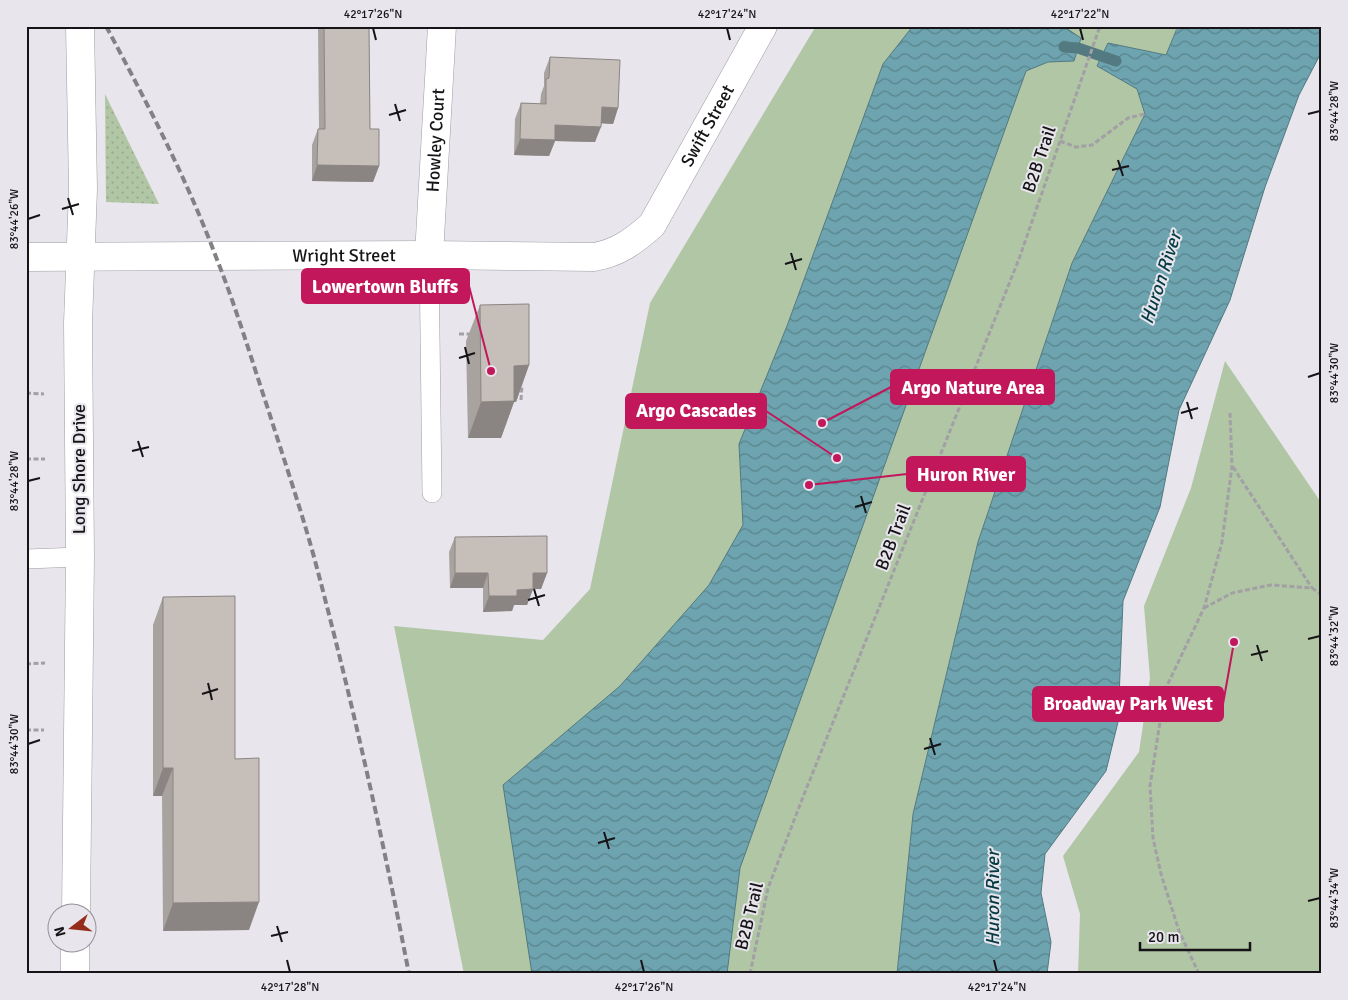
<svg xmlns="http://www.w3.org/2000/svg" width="1348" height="1000" font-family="Signika,sans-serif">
<defs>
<pattern id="grass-dots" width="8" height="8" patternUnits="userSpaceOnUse" patternTransform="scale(1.25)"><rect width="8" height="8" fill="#b0c6a5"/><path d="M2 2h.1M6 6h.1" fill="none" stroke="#97a98d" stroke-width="1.8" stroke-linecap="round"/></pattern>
<pattern id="water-waves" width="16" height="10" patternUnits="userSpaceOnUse" patternTransform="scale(1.25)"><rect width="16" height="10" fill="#6da4af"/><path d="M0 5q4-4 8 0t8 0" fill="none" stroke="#59848d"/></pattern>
</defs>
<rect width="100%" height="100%" fill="#e8e5ec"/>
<polygon fill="url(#grass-dots)" points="105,94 159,204 106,202"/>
<g fill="#b0c6a5">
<polygon points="816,26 1178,26 1166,55 1108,43 1097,66 1137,89 1145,114 1072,263 978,542 913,814 897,974 464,974 394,626 543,640 590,589 650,303"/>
<polygon points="1225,361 1322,504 1322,974 1078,974 1080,914 1063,856 1139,752 1150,678 1144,606 1191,488"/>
</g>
<g fill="url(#water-waves)" stroke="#537981">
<polygon points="913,26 1063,26 1081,38 1074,61 1048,62 1026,71 740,868 727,974 532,974 503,785 620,686 709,585 743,525 739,444 787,326 883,64"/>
<polygon points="1178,26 1322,26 1322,51 1299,95 1265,187 1230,300 1179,410 1160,507 1123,601 1118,722 1106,771 1045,854 1041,893 1051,942 1047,974 897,974 913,814 978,542 1072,263 1145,114 1137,89 1097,66 1108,43 1166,55"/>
</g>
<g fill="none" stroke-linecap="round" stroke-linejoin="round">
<polyline stroke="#537981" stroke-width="11" points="1064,47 1078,48 1116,61"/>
<defs>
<g id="lane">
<polyline points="429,255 432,493"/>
<polyline points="26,559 80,557"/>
</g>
<g id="street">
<path id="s1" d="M429,255l13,-229"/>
<path id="s2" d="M26,257l403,-2 165,2c24,-4 40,-16 58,-32l111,-199"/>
<polyline points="76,912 80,557 78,323 83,189 80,26"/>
<polyline points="75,974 75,942"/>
</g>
</defs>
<use href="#lane" stroke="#9f9ca3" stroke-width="20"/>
<use href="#street" stroke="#9f9ca3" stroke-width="29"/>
<g stroke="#a29fa5" stroke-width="3" stroke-dasharray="5 2.5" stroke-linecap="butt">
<polyline points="1169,26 1177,29"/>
<polyline points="1060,141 1076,147 1092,145 1128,118 1145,114"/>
<polyline points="459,334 472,334"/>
<polyline points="26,393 44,394"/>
<polyline points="521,400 522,385"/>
<polyline points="26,459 45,459"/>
<polyline points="1233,467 1312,588"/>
<polyline points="1204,608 1232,593 1271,585 1312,588 1322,595"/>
<polyline points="26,664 45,663"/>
<polyline points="26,730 44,730"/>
<polyline points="750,974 768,888 803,797 1019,259 1100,26"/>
<polyline points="1199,974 1179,931 1161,874 1153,838 1150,786 1165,690 1204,608 1222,542 1232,466 1230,413"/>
</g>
<use href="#lane" stroke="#fff" stroke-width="19"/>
<use href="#street" stroke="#fff" stroke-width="28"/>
<path stroke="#848186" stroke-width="4" stroke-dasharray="8 4" stroke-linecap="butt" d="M106,26c40,75 80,151 110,231 20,50 35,101 52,152 17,54 36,109 50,163 35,133 65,267 91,402"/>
</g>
<g fill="#a9a39f">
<polygon points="318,26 369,26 370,129 379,166 373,182 312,181 312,145 318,129 319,129"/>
<polygon points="550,57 618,108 613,124 601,123 595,142 555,141 549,156 514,155 515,119 521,103 540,104 541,94 544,86 544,73"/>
<polygon points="480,305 529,365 516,402 514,402 501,438 468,438 466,341"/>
<polygon points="455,537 547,573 541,589 533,589 527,605 514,605 512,611 483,612 483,588 450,588 449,552"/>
<polygon points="163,597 235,759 249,930 163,931 162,796 153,796 153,625"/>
</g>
<g fill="#8a8582">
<polygon points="602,107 618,108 613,124 596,123"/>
<polygon points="555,125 601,127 595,142 555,141 549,156 514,155 520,139"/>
<polygon points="317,165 379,166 373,182 312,181"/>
<polygon points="529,365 516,402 514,402 501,438 468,438 481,402 514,366"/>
<polygon points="455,573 488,573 483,588 450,588"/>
<polygon points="533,573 547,573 541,589 527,589"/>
<polygon points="533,589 527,605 514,605 512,611 483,612 489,596 517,590"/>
<polygon points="163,768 173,768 162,796 153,796"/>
<polygon points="259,902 249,930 163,931 173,903"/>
</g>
<g fill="#c5beb9" stroke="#8a8582">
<polygon points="324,26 369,26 370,129 379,129 379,166 317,165 318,129 325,129"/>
<polygon points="550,57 620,60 618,108 602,107 601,127 555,125 555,140 520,139 521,103 546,104 546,79 549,78"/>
<polygon points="529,304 529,365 514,366 514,401 481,402 480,305"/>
<polygon points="547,536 547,573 533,573 533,589 517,590 517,596 489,596 488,573 455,573 455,537"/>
<polygon points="235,596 235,759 259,758 259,902 173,903 173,768 163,768 163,597"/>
</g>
<path fill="none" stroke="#161417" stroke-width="2" d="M373,28l3,12M727,28l3,12M1080,28l3,12M395,104l5,17M1308,114l12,-3M389,115l17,-5M1118,160l5,16M1112,170l17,-4M68,198l5,17M62,209l17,-5M28,219l12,-4M791,253l5,17M785,264l17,-5M465,347l4,17M459,358l16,-5M1308,377l12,-4M1187,402l5,17M1181,413l17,-5M138,441l5,16M132,451l17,-4M28,481l12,-3M861,496l5,17M855,507l17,-5M534,589l5,17M528,600l17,-5M1308,639l12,-3M1257,645l5,16M1251,655l17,-4M208,683l4,17M202,694l16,-5M930,738l5,17M28,744l12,-4M924,749l17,-5M604,832l5,17M598,843l17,-5M1308,901l12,-3M277,926l5,16M271,936l17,-4M287,960l3,12M641,960l3,12M994,960l3,12"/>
<g text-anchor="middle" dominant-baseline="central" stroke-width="4" stroke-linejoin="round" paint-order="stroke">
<g font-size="18" fill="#161417" stroke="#e8e5ec">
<text stroke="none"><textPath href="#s2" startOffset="749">Swift Street</textPath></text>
<text stroke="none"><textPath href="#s1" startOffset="115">Howley Court</textPath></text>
<text transform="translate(1039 159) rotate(-71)">B2B Trail</text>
<text stroke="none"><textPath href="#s2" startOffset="318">Wright Street</textPath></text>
<text transform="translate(79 469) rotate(-90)">Long Shore Drive</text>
<text transform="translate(893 537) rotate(-69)">B2B Trail</text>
<text transform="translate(749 916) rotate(-76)">B2B Trail</text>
</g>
<g font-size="19" font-style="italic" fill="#053b44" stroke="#e8e5ec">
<text transform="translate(1161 278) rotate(-72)">Huron River</text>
<text transform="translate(993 898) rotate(-90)">Huron River</text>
</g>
</g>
<path fill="none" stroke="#c2185b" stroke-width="2" d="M491 371L469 286M822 423L891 387M837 458L766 411M809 485L907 474M1234 642L1223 704"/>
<g fill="#c2185b" stroke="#e8e5ec" stroke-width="2">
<circle cx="491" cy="371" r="5"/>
<circle cx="822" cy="423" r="5"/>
<circle cx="837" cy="458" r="5"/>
<circle cx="809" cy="485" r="5"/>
<circle cx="1234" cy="642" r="5"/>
</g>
<g fill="#c2185b" stroke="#c2185b" stroke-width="2">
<rect x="302" y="269" width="167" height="34" rx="5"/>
<rect x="891" y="370" width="163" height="34" rx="5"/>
<rect x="626" y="394" width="140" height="34" rx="5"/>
<rect x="907" y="457" width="118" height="34" rx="5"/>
<rect x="1033" y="687" width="190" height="34" rx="5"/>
</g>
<g font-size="19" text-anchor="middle" font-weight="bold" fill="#fff">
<text x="385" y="293">Lowertown Bluffs</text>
<text x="973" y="394">Argo Nature Area</text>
<text x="696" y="417">Argo Cascades</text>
<text x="966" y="481">Huron River</text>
<text x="1128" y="710">Broadway Park West</text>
</g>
<rect width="1348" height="1000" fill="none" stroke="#e8e5ec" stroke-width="55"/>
<g transform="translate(72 928) rotate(254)"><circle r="24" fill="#e8e5ec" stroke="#949197"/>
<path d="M0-4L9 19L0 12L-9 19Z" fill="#952c1a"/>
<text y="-8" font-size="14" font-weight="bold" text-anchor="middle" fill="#161417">N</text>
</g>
<path d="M1140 942v8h110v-8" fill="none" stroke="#161417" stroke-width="2.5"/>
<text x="1148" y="942" font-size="15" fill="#161417" stroke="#e8e5ec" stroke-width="4" paint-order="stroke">20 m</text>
<rect x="28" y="28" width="1292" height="944" fill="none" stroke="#161417" stroke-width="2"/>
<g font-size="12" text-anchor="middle" fill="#161417">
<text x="373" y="18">42°17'26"N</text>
<text x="727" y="18">42°17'24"N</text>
<text x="1080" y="18">42°17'22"N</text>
<text transform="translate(1334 111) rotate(-90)" y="4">83°44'28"W</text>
<text transform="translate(14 219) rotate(-90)" y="4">83°44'26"W</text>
<text transform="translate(1334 373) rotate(-90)" y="4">83°44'30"W</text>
<text transform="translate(14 481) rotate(-90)" y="4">83°44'28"W</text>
<text transform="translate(1334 636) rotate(-90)" y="4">83°44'32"W</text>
<text transform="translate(14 744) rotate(-90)" y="4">83°44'30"W</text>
<text transform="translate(1334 898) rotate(-90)" y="4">83°44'34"W</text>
<text x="290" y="991">42°17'28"N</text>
<text x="644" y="991">42°17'26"N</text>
<text x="997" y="991">42°17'24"N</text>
</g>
</svg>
